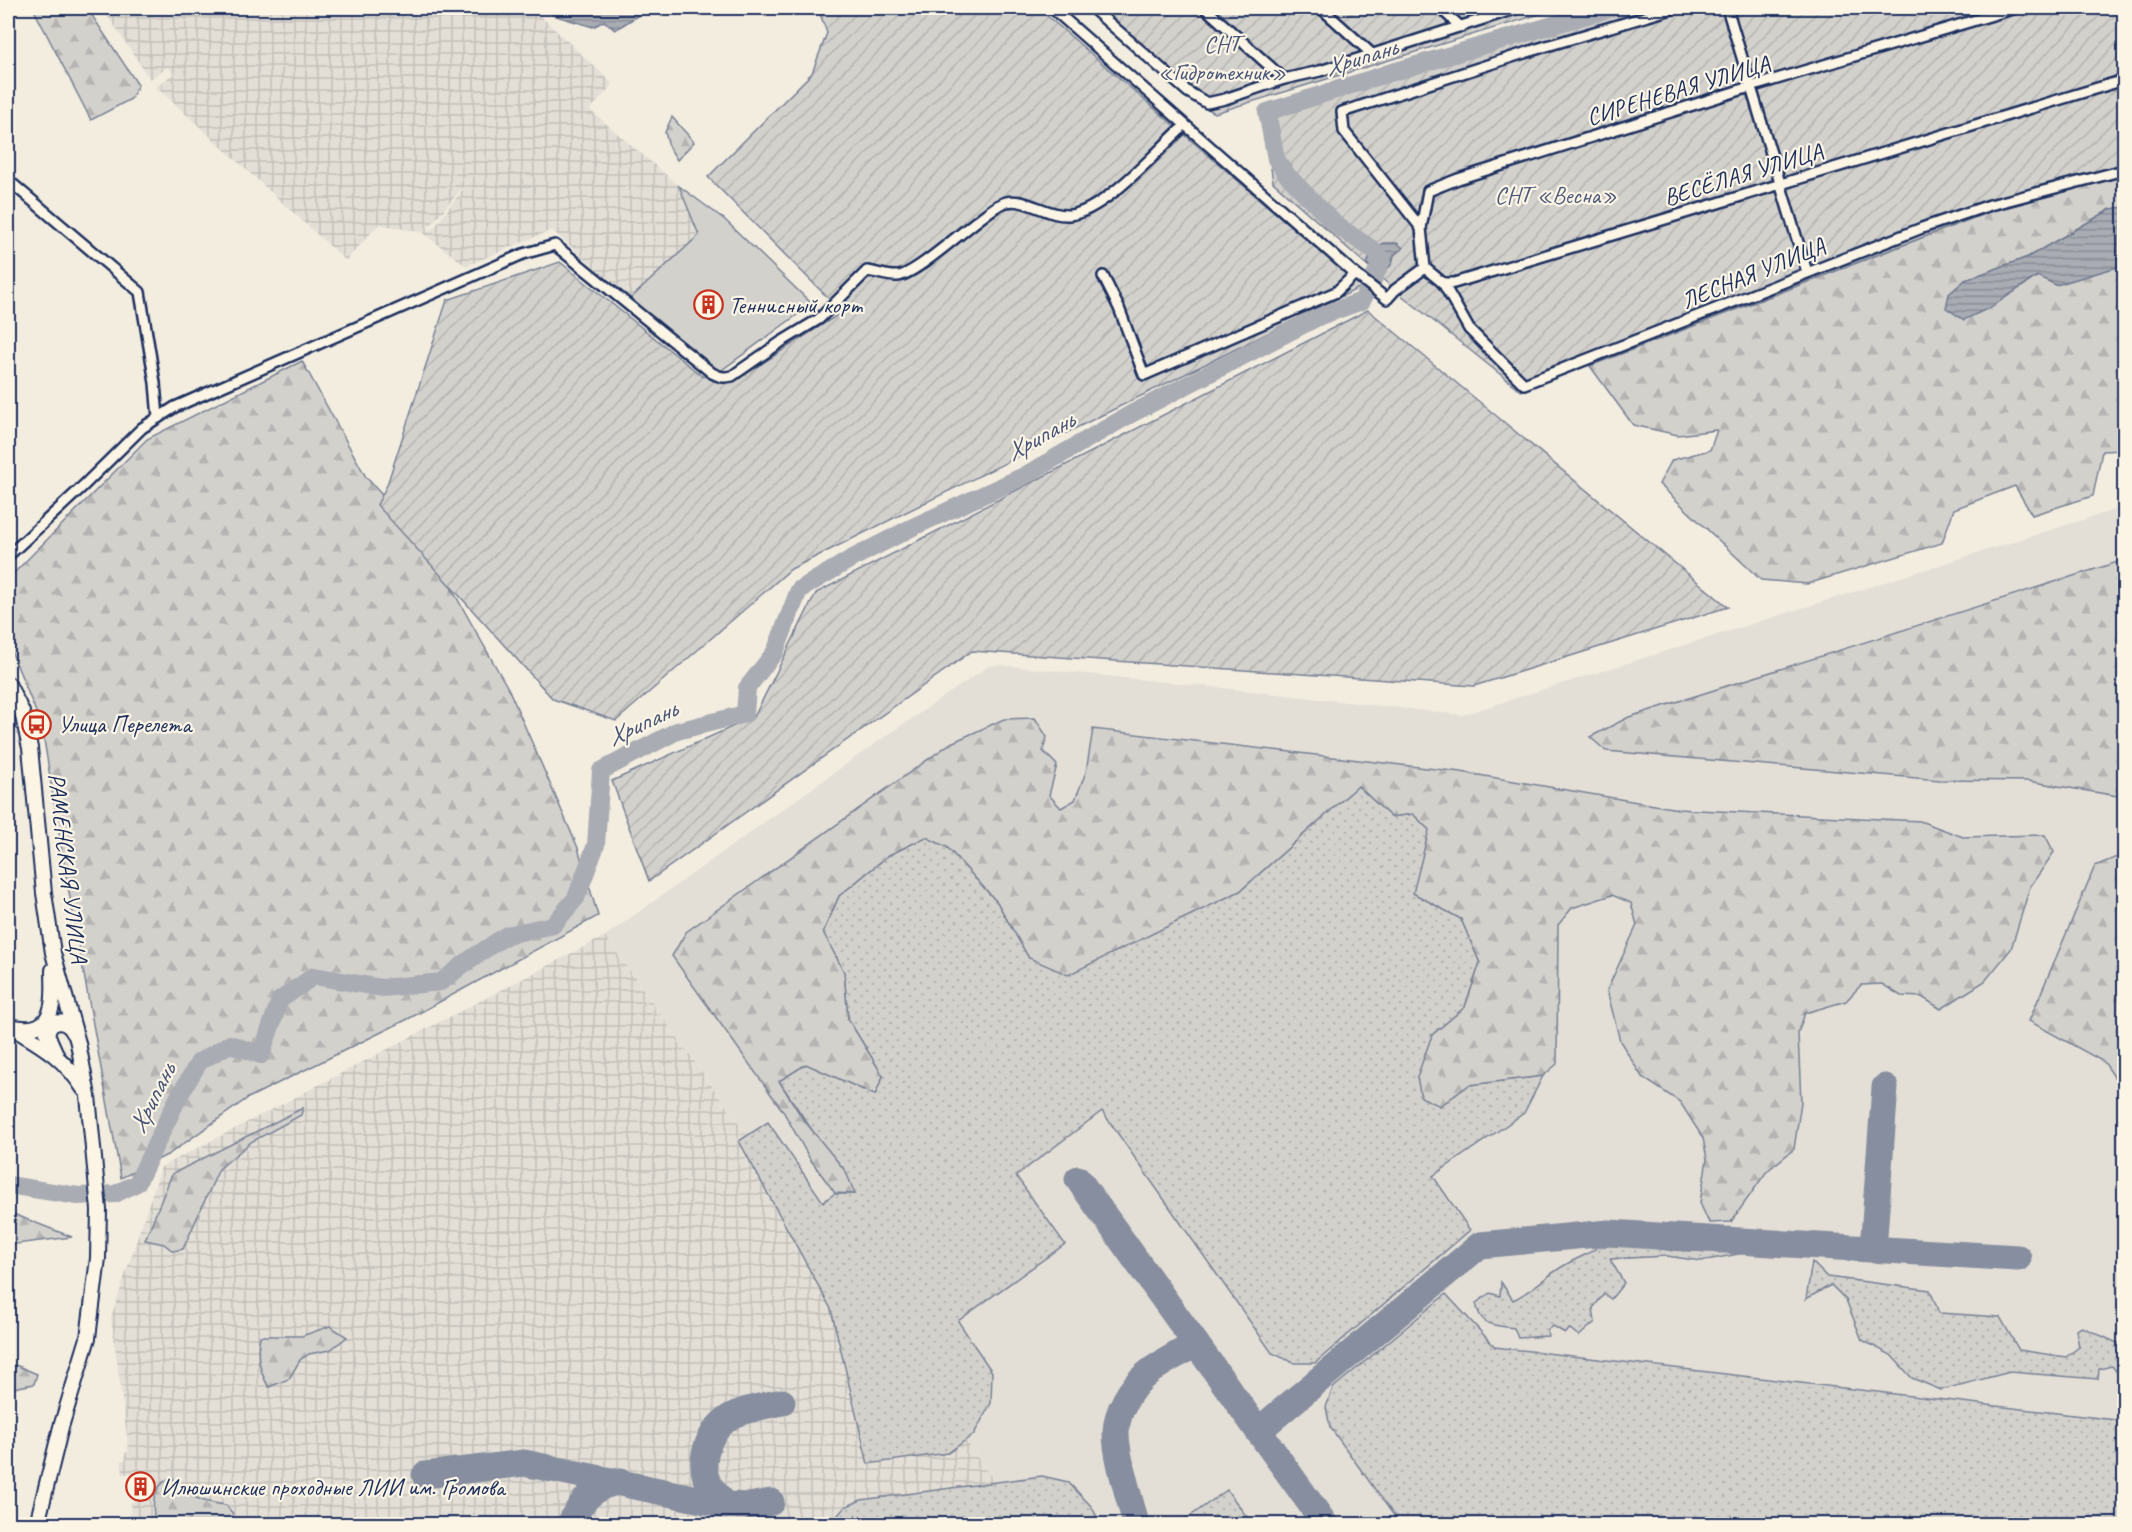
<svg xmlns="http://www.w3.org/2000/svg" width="2132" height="1532" font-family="Caveat,sans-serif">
<defs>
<pattern id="industrial-grid" width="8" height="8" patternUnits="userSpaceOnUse" patternTransform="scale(1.5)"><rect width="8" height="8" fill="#e3dfd6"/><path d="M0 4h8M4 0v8" fill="none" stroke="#c2c0ba"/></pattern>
<pattern id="grass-dots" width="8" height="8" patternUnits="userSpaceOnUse" patternTransform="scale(1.5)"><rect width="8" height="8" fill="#d3d1cc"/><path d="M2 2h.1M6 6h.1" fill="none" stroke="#b5b4b2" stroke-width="1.8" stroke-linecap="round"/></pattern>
<pattern id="forest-firs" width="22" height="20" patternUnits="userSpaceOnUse" patternTransform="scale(1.5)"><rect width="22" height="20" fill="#d3d1cc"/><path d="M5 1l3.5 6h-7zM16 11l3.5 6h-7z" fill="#b5b4b2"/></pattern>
<pattern id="garden-furrows" width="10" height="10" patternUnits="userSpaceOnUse" patternTransform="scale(1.5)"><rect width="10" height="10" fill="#d3d1cc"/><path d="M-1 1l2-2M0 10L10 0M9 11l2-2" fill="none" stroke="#b5b4b2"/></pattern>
<pattern id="water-rules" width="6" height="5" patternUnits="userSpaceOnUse" patternTransform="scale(1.5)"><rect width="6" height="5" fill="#a9acb3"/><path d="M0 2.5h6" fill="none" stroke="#898c95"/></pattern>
</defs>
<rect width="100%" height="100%" fill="#f3ede0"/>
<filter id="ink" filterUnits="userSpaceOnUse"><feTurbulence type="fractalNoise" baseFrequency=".0167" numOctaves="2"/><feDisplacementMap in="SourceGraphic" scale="12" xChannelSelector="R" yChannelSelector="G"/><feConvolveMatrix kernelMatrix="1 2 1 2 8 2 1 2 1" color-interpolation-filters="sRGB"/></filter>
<g filter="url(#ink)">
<polygon fill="#e3dfd6" points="2124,507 2124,1524 1025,1524 605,936 880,740 989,666 1000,665 1224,688 1462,715"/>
<g fill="url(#industrial-grid)" fill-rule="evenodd">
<path d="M102,8h430l81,76 -23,26 89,76 20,49 -69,64 -78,-69 -86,36 -43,-33 -44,-9 -33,37 -190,-174 17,-13 -5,-7 -18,12zM471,178l-37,50 -9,4z"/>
<polygon points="605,936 1025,1524 116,1524 131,1513 130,1503 134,1501 130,1473 123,1474 121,1461 126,1460 125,1453 128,1452 127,1436 111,1317 161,1167"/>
</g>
<g fill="url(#grass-dots)" stroke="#778095" stroke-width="1.5">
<polygon points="1358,786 1391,817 1413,814 1430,830 1414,893 1461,919 1480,963 1465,1007 1432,1035 1440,1106 1469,1085 1543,1076 1524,1113 1433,1176 1470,1230 1315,1363 1294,1363 1272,1353 1102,1111 1016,1176 1065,1244 958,1321 992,1372 991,1403 974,1434 948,1453 868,1464 831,1309 739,1141 768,1122 823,1202 834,1194 855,1194 779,1081 806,1064 875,1095 883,1076 848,1019 844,972 823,933 839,896 889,855 926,837 947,847 997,902 1029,958 1240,891"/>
<path d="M1602,1243h33l11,4 22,3 76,3 -43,8 -34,-5 -57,3 14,24 -13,16 -7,-5 -11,14 2,14 -16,14 -9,-7 -5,4 -12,-7 -6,4 1,6 -30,2 -4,-10c-20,-3 -34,-1 -38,-25l14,-10 10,3 1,-14 12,18c19,-9 34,-25 52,-35 13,-8 27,-11 37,-22z"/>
<polygon points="1812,1262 1827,1277 1930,1290 1939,1313 2000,1317 2019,1350 2066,1357 2079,1347 2076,1330 2082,1327 2124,1346 2124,1381 2112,1366 2099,1369 2098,1379 2010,1372 1941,1390 1912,1378 1891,1355 1862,1340 1846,1300 1831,1285 1806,1299"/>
<polygon points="1446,1294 1495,1347 2124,1421 2124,1524 1400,1524 1330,1427 1326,1407 1333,1388"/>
<polygon points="1042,1476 1068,1482 1091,1506 1101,1524 830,1524 845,1507 861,1500"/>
<polygon points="1227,1490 1252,1524 1179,1524"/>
</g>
<g fill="url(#forest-firs)" stroke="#778095" stroke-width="1.5">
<polygon points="33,8 87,8 138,85 131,99 91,120"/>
<polygon points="672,117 694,142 677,160 669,147 665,132"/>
<polygon points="2124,176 2124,207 2111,209 2028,257 1965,280 1991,307 2038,276 2056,285 2124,265 2124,450 2102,451 2093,496 2032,515 2015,486 1954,509 1942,543 1807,584 1761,580 1659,484 1672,460 1710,450 1717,430 1678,435 1633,425 1590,366 1989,212"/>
<polygon points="302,361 366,477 427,545 509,690 578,848 598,916 408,1019 248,1098 169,1154 121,1178 65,870 42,727 8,643 8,579 147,439"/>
<polygon points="2124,560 2124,797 2028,781 1940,780 1606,751 1590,737 1629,717"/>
<polygon points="1035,718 1047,737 1043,751 1057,765 1049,795 1061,808 1075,800 1086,772 1093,729 1461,772 1678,809 1920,821 1963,837 2045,835 2054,852 2030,887 2011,949 1985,981 1941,1009 1922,997 1901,996 1882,984 1861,985 1846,1001 1805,1013 1798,1033 1801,1102 1794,1149 1767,1171 1731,1222 1709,1223 1700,1203 1707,1159 1703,1138 1680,1102 1642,1077 1620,1041 1607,990 1637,925 1631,903 1612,895 1572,908 1558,925 1557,1064 1543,1076 1469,1085 1440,1106 1421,1097 1417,1077 1432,1035 1465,1007 1480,963 1461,919 1413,893 1429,830 1413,814 1391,817 1358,786 1240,891 1068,975 1029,958 997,902 947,847 926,837 889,855 839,896 823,932 844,972 848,1019 883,1076 875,1095 806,1064 779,1081 803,1119 846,1172 855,1194 835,1193 810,1159 783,1111 672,956 686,932 951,743 1004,719"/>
<polygon points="2124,854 2124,1091 2104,1062 2029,1021 2095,866"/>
<polygon points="303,1108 301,1115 251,1142 219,1169 183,1249 173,1251 164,1244 145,1240 172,1174"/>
<polygon points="8,1212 72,1237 8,1245"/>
<path d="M330,1326l17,11 -17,13 -21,4 -9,6 -11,19 -20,8c-10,-15 -13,-34 -9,-51h42z"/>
<polygon points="8,1364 18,1366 37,1374 34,1384 8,1389"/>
<path d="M172,1477c18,21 28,25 54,28l7,9 -2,10h-85l8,-8c-2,-19 0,-30 18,-39z"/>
</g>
<g fill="url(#garden-furrows)" stroke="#778095" stroke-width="1.5">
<polygon points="818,8 1038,8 1361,287 791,569 616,721 553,699 377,505 387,485 447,300 560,262 702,376 735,381 842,312 708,177 812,73 827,33"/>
<polygon points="1086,8 1560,8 1215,113 1197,103"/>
<polygon points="1584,8 2124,8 2124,176 1989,212 1521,391 1395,290 1273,182 1262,106"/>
<polygon points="1368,310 1728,607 1474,686 972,651 649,881 612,781 754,717 816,593"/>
</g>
<polygon fill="#d3d1cc" stroke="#778095" stroke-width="1.5" points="679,186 724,219 812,304 719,372 630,299 699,235"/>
<g fill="url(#water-rules)" stroke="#707a91" stroke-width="1.5">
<polygon points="543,8 650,8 615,30 604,21 593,27 553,15"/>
<polygon points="2124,207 2124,265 2056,285 2037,276 1991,307 1964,320 1946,308 1949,294 1965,280 2028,257 2111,209"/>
<polygon points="1383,243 1397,243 1403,248 1394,255 1392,264 1386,270 1377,271 1367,264 1370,256"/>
</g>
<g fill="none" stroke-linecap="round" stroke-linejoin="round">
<g stroke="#a9acb3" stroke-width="18">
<polyline points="1372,282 1382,260 1375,251 1336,225 1287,175 1276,159 1267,112 1386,74 1611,8"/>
<polyline points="8,1185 78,1196 115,1194 137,1183 178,1098 199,1062 230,1044 261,1055 280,1000 314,976 382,988 441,982 469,960 507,935 553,925 576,898 596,845 601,771 677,731 745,714 747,688 775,652 799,590 851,559 913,527 1024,476 1131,414 1320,316 1362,301 1367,291"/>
</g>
<g stroke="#878e9f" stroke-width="27">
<polyline points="1078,1179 1325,1524"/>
<polyline points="1873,1249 1885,1087"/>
<polyline points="1258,1431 1480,1245 1609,1233 2018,1258"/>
<polyline points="425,1475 524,1463 726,1505 749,1506 771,1502"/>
<path d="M726,1505c-7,-8 -17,-17 -20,-27 -7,-23 5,-50 26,-62 15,-8 33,-10 50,-14"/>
<path d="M570,1524c11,-22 23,-40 51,-42"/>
<path d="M1136,1524c-6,-25 -20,-66 -20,-91 0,-21 15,-47 32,-60 14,-11 32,-20 48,-29"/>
</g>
<defs>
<g id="street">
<polyline points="1052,8 1355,274 1387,299 1395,290 1425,268 1443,283 1454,283 2124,80"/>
<polyline points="1092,8 1188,92 1207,103 1225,99 1284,79 1320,71 1518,8"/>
<polyline points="1205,8 1284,79"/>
<polyline points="1321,8 1372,54"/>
<polyline points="1440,8 1461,27"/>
<polyline points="1727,8 1807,272"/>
<polyline points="2123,8 2124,13"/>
<polyline points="8,180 140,292 155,383 158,418"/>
<polyline points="1421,228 1344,131 1342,112 1540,48 1675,8"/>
<polyline points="1425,268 1421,228 1428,191 1458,179 1750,87 2016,8"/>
<polyline points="1103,276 1119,308 1144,375 1336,292 1355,274"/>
<polyline points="1443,283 1469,329 1524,384 1922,228 1990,205 2124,170"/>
<path d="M8,556l72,-67 62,-61 33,-21 348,-153 32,-9 157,128c8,4 11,5 20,3l49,-34 38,-23 48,-48c9,1 22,6 31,5 20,-2 79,-59 101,-71 22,-13 46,12 70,10 34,-3 85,-61 111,-85"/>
</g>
<g id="primary">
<polyline points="8,684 22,712 30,748 44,893 53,953 78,1043 88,1096 99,1210 98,1258 88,1338 61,1427 37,1524"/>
<path d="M8,1025c33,20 54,30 76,64"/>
<path d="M14,1027c8,1 16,3 24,-1 19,-8 15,-39 15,-56"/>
<path d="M56,1054l-9,-20c4,-16 20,-15 27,-1"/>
</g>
</defs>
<use href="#street" stroke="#1b2f5e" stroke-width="14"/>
<use href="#primary" stroke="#1b2f5e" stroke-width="18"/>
<use href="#street" stroke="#fcf5e5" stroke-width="9"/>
<use href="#primary" stroke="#fcf5e5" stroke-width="14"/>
</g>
</g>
<defs>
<symbol id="building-ring" viewBox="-11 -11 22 22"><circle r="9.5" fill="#fcf5e5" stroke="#c8321e" stroke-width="1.5"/><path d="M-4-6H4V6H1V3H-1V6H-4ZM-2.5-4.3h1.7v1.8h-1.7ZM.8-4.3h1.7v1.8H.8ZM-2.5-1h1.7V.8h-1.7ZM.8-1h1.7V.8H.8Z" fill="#c8321e"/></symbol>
<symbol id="bus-ring" viewBox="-11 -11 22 22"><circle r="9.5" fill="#fcf5e5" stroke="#c8321e" stroke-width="1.5"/><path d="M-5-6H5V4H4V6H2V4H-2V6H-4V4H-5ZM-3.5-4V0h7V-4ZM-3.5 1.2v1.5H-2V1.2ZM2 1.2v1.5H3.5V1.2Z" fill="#c8321e"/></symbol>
</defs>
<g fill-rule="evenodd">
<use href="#building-ring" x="692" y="288" width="33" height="33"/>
<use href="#bus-ring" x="20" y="708" width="33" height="33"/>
<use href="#building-ring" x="124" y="1470" width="33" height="33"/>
</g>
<g text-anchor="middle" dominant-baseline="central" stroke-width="4.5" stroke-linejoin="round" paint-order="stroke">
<g font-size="24" fill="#49587a" stroke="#fcf5e5">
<text x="1222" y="44">СНТ<tspan x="1222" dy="28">«Гидротехник»</tspan></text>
<text x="1556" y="195">СНТ «Весна»</text>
</g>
<g font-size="24" fill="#1b2f5e" stroke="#fcf5e5">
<text transform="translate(1678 90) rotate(-17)">СИРЕНЕВАЯ УЛИЦА</text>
<text transform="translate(1743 174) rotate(-17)">ВЕСЁЛАЯ УЛИЦА</text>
<text transform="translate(1753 273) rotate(-22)">ЛЕСНАЯ УЛИЦА</text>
<text transform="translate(68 868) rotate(83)">РАМЕНСКАЯ УЛИЦА</text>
</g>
<g font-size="24" fill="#1b2f5e" stroke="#fcf5e5" text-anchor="start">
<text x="729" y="305">Теннисный корт</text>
<text x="58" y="724">Улица Перелета</text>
<text x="161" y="1487">Илюшинские проходные ЛИИ им. Громова</text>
</g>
<g font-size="26" font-style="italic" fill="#465478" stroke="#fcf5e5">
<text transform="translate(1361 57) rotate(-17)">Хрипань</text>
<text transform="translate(1040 436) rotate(-29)">Хрипань</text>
<text transform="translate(642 723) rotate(-25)">Хрипань</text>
<text transform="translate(152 1098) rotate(-63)">Хрипань</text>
</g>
</g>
<rect width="2132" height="1532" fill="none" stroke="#fcf5e5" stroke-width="30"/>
<rect x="15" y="15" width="2102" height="1502" fill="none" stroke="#1b2f5e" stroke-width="2" filter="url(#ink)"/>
</svg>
